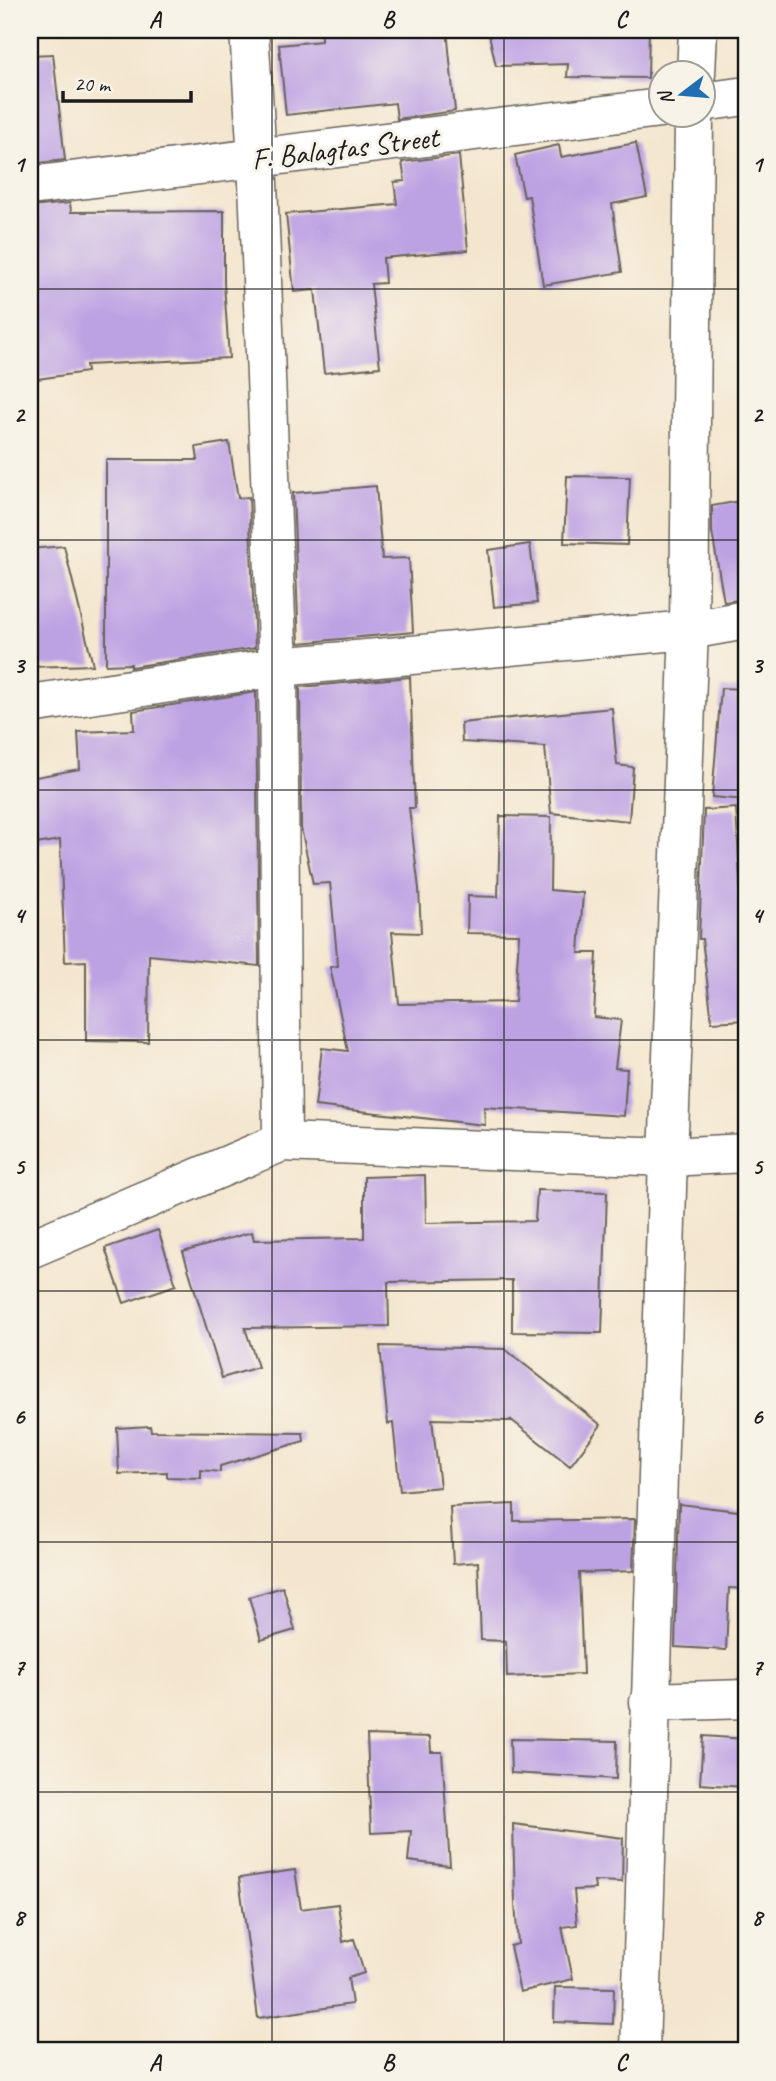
<svg xmlns="http://www.w3.org/2000/svg" width="776" height="2081" font-family="Caveat,sans-serif">
<rect width="100%" height="100%" fill="#f7f3e8"/>
<filter id="ink" filterUnits="userSpaceOnUse"><feTurbulence type="fractalNoise" baseFrequency=".0143" numOctaves="2"/><feDisplacementMap in="SourceGraphic" scale="14" xChannelSelector="R" yChannelSelector="G"/><feConvolveMatrix kernelMatrix="1 2 1 2 8 2 1 2 1" color-interpolation-filters="sRGB"/></filter>
<filter id="wash" filterUnits="userSpaceOnUse"><feTurbulence type="fractalNoise" baseFrequency=".00686" numOctaves="4" result="noise"/><feDisplacementMap in="SourceGraphic" scale="28" xChannelSelector="R" yChannelSelector="G"/><feGaussianBlur stdDeviation="1.57" result="paint"/><feColorMatrix in="noise" values="0 0 0 0 0 0 0 0 0 0 0 0 0 0 0 0 0 1.4 0 .05"/><feComposite in="paint" operator="in"/></filter>
<g filter="url(#wash)">
<rect width="100%" height="100%" fill="#f4e6ce"/>
<g id="blocks">
<g fill="#bda2e3">
<polygon points="321,30 447,30 455,111 397,119 395,103 286,115 279,45 321,41"/>
<polygon points="488,30 649,30 648,78 567,77 568,64 496,66"/>
<polygon points="53,54 65,160 30,164 30,55"/>
<polygon points="636,143 647,197 612,204 622,272 543,285 529,196 524,197 515,155 559,145 561,157"/>
<polygon points="459,155 468,250 383,258 385,283 371,284 380,367 324,373 315,290 294,292 286,214 397,204 394,182 405,181 402,162"/>
<polygon points="70,203 71,212 224,211 224,283 229,358 86,365 87,372 30,380 30,277 33,276 30,207"/>
<polygon points="229,442 238,498 249,497 255,648 131,667 131,664 106,665 106,460 198,460 196,447"/>
<polygon points="567,476 630,477 627,545 564,543"/>
<polygon points="376,486 382,559 409,558 413,632 299,643 293,493"/>
<polygon points="746,500 746,599 724,602 712,532 712,506"/>
<polygon points="530,544 537,603 494,607 488,550"/>
<polygon points="64,546 93,665 30,667 30,549"/>
<polygon points="410,677 415,808 409,808 419,889 421,933 392,932 399,1004 515,1002 519,934 467,933 468,896 498,897 500,816 551,817 550,890 583,893 579,953 597,953 594,1017 621,1020 615,1068 627,1069 624,1116 484,1107 485,1125 315,1106 322,1048 348,1051 330,967 338,966 330,883 313,884 301,828 300,687"/>
<polygon points="721,688 746,689 746,800 712,797"/>
<polygon points="256,692 259,966 149,955 148,1042 86,1041 86,961 65,962 60,840 30,845 30,778 80,769 78,732 134,730 133,711"/>
<polygon points="612,708 617,765 633,767 629,821 551,813 545,747 462,742 461,723"/>
<polygon points="736,808 741,899 746,899 746,1020 712,1022 702,939 699,939 704,810"/>
<polygon points="425,1175 426,1223 535,1221 537,1190 607,1192 602,1333 512,1332 512,1280 388,1282 389,1326 245,1328 258,1367 222,1378 183,1252 252,1232 254,1240 364,1238 364,1177"/>
<polygon points="158,1230 176,1285 124,1303 105,1248"/>
<polygon points="380,1346 505,1349 601,1425 570,1466 510,1419 511,1421 432,1419 440,1487 400,1491 393,1423 388,1424"/>
<polygon points="150,1426 151,1431 303,1433 304,1441 220,1466 220,1472 201,1470 201,1478 167,1477 167,1472 119,1474 117,1428"/>
<polygon points="514,1504 514,1521 635,1519 633,1571 579,1573 583,1674 507,1677 506,1641 481,1640 478,1562 453,1564 450,1507"/>
<polygon points="679,1504 746,1512 746,1589 729,1588 726,1650 675,1647"/>
<polygon points="283,1587 295,1630 261,1640 249,1597"/>
<polygon points="367,1735 430,1737 431,1752 442,1752 450,1866 408,1861 411,1831 371,1833"/>
<polygon points="703,1736 746,1739 744,1787 700,1784"/>
<polygon points="510,1739 617,1741 616,1779 511,1773"/>
<polygon points="513,1824 623,1838 622,1882 594,1881 595,1889 574,1890 577,1925 562,1927 573,1979 520,1992 510,1946 518,1944 515,1904"/>
<polygon points="295,1870 301,1909 338,1904 343,1942 354,1939 364,1973 348,1978 352,2004 258,2018 239,1878"/>
<polygon points="555,1987 614,1988 613,2024 554,2022"/>
</g>
</g>
</g>
<g filter="url(#ink)">
<use href="#blocks" fill-opacity="0" stroke="#68635a" stroke-width="2"/>
<g fill="none" stroke-linecap="round" stroke-linejoin="round">
<defs>
<g id="minor">
<polyline points="249,30 257,159 278,667 282,1142"/>
<polyline points="702,102 746,96"/>
<polyline points="30,186 660,108"/>
<polyline points="30,704 278,667 689,630 746,620"/>
<polyline points="30,1249 282,1142 668,1157 746,1153"/>
<polyline points="649,1702 746,1699"/>
</g>
<g id="tertiary">
<polyline points="696,74 698,30"/>
<polyline points="640,2051 668,1157 689,630 694,116"/>
</g>
</defs>
<use href="#minor" stroke="#68635a" stroke-width="41"/>
<use href="#tertiary" stroke="#68635a" stroke-width="41"/>
<use href="#minor" stroke="#fff" stroke-width="38"/>
<use href="#tertiary" stroke="#fff" stroke-width="38"/>
</g>
</g>
<path fill="none" stroke="#1c1c1c" stroke-width="2" stroke-opacity="0.55" d="M272,30v2021M504,30v2021M30,289h716M30,540h716M30,790h716M30,1040h716M30,1291h716M30,1542h716M30,1792h716"/>
<g text-anchor="middle" dominant-baseline="central" stroke-width="6" stroke-linejoin="round" paint-order="stroke">
<g font-size="30" fill="#1c1c1c" stroke="#f7f3e8">
<text transform="translate(345 148) rotate(-7)">F. Balagtas Street</text>
</g>
</g>
<rect width="776" height="2081" fill="none" stroke="#f7f3e8" stroke-width="77"/>
<g transform="translate(682 94) rotate(254)"><circle r="33" fill="#f7f3e8" stroke="#9f9d96" stroke-width="2"/>
<path d="M0-5L12 26L0 18L-12 26Z" fill="#1f6fb2"/>
<text y="-10" font-size="19" font-weight="bold" text-anchor="middle" fill="#1c1c1c">N</text>
</g>
<path d="M63 91v10h128v-10" fill="none" stroke="#1c1c1c" stroke-width="3.5"/>
<text x="74" y="91" font-size="21" fill="#1c1c1c" stroke="#f7f3e8" stroke-width="5" paint-order="stroke">20 m</text>
<rect x="38" y="38" width="700" height="2004" fill="none" stroke="#1c1c1c" stroke-width="2.5"/>
<g font-size="23" text-anchor="middle" font-weight="bold" fill="#1c1c1c">
<text x="155" y="27">A</text>
<text x="388" y="27">B</text>
<text x="621" y="27">C</text>
<text x="19" y="172">1</text>
<text x="757" y="172">1</text>
<text x="19" y="422">2</text>
<text x="757" y="422">2</text>
<text x="19" y="673">3</text>
<text x="757" y="673">3</text>
<text x="19" y="923">4</text>
<text x="757" y="923">4</text>
<text x="19" y="1174">5</text>
<text x="757" y="1174">5</text>
<text x="19" y="1424">6</text>
<text x="757" y="1424">6</text>
<text x="19" y="1675">7</text>
<text x="757" y="1675">7</text>
<text x="19" y="1925">8</text>
<text x="757" y="1925">8</text>
<text x="155" y="2070">A</text>
<text x="388" y="2070">B</text>
<text x="621" y="2070">C</text>
</g>
</svg>
